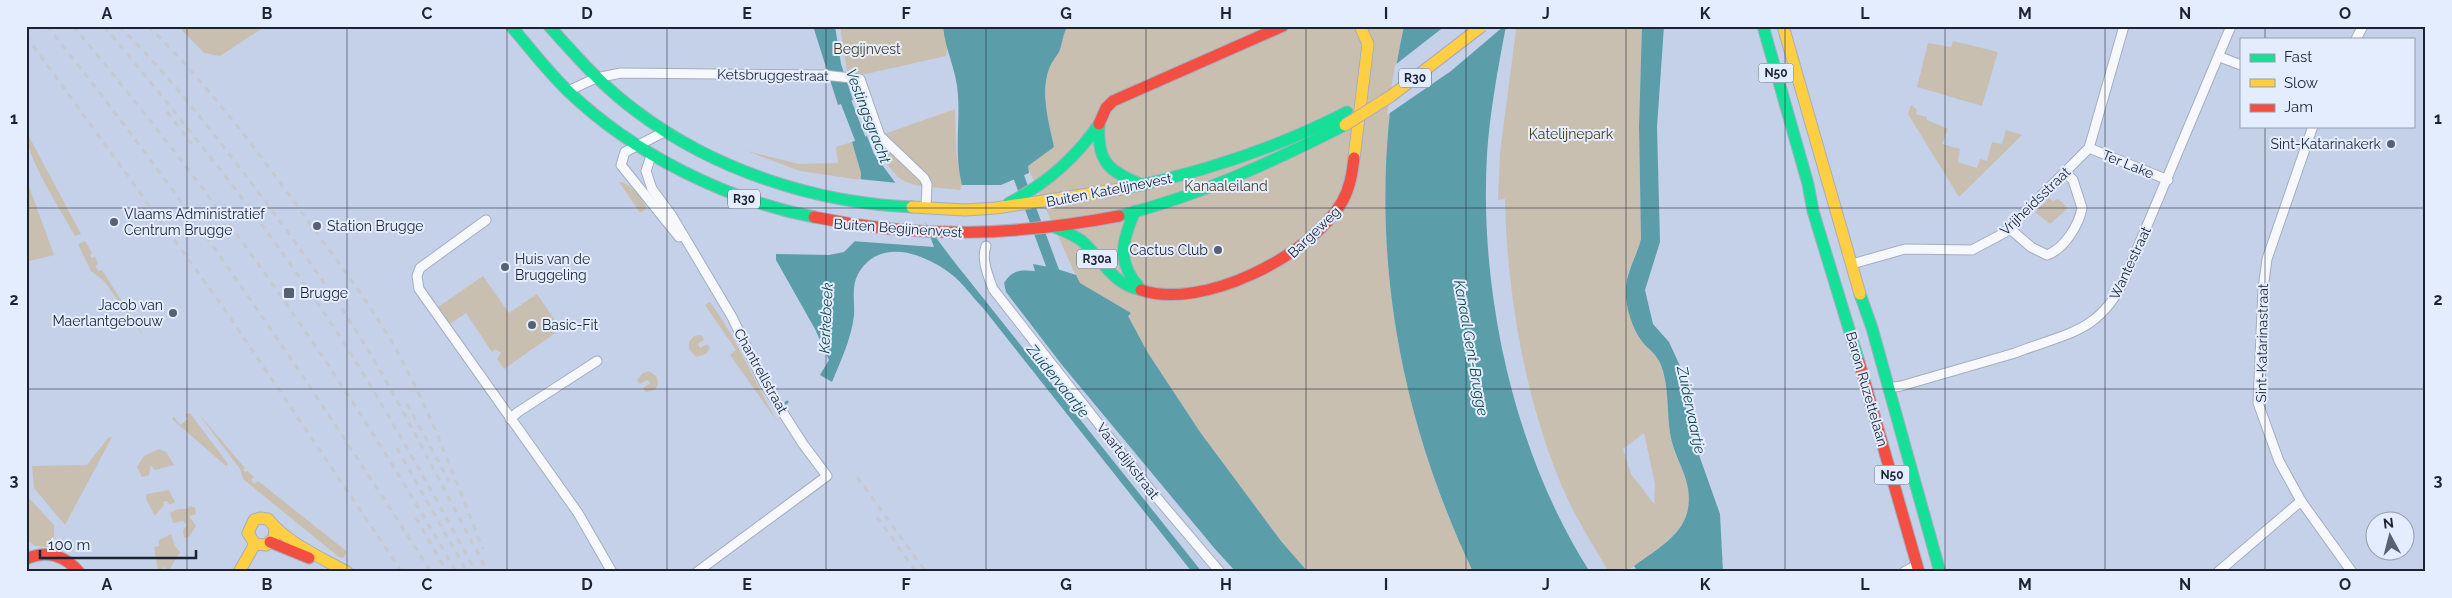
<svg xmlns="http://www.w3.org/2000/svg" width="2452" height="598" font-family="Raleway,sans-serif">
<rect width="100%" height="100%" fill="#c5d1e8"/>
<g fill="#c8bfb0" fill-rule="evenodd">
<polygon points="178,26 266,26 220,56 204,53"/>
<polygon points="840,26 952,26 946,56 866,74 847,71"/>
<path d="M1068,26h336c-41,188 -13,373 69,546h-165l-27,-31 -81,-109 -52,-79 -21,-38 4,-2 -52,-30 -52,-117 27,-19c-5,-24 -14,-54 -5,-78 2,-6 7,-12 10,-17 4,-9 3,-17 9,-26z"/>
<path d="M1514,26h128l-3,100 2,113c-4,17 -18,36 -15,54 3,12 13,43 20,53 5,6 11,10 14,18 10,23 6,50 11,74 2,13 8,24 13,36 14,35 -1,56 -29,77 -18,13 -23,21 -46,21 -14,-23 -28,-46 -40,-70 -42,-90 -62,-204 -64,-303l-7,1 2,-47 16,-123zM1644,433l11,51 -1,20 -23,-30 -8,-25z"/>
<polygon points="1953,41 1998,52 1982,106 1917,87 1928,43 1951,47"/>
<polygon points="1911,105 1917,110 1916,114 1927,117 1927,120 1948,129 1942,144 1960,149 1958,162 1977,168 1980,159 1987,161 1992,142 2002,144 2006,130 2022,135 1959,197 1908,114"/>
<path d="M955,109l1,43 6,33 -2,5c-55,-6 -61,1 -87,-52z"/>
<path d="M26,131l55,103 -6,2c-14,-26 -49,-78 -49,-105z"/>
<polygon points="852,142 861,173 861,180 800,171 747,151 799,164 838,163 836,147"/>
<polygon points="26,178 54,255 26,262"/>
<path d="M619,182c9,-1 26,17 27,27l-6,4z"/>
<polygon points="2049,198 2053,201 2058,199 2068,208 2050,224 2035,212"/>
<polygon points="85,241 92,253 90,255 92,258 95,256 98,264 95,266 98,271 102,270 145,338 104,281 91,271 78,244"/>
<polygon points="483,276 509,313 537,294 561,329 504,369 497,359 501,353 495,349 492,352 466,313 450,324 438,307"/>
<path d="M710,302c27,37 44,79 67,119l-47,-66 6,-5 -31,-45z"/>
<polygon points="701,335 704,340 698,344 700,348 707,344 710,348 706,354 696,357 689,349 689,342 694,336"/>
<polygon points="649,371 657,377 658,384 655,390 646,392 643,388 650,383 647,380 640,384 637,380 643,373"/>
<polygon points="190,413 228,464 226,466 172,419 174,417 180,425 188,419 185,414"/>
<polygon points="198,413 245,468 243,470 245,472 248,471 254,477 251,480 254,484 258,481 345,550 347,553 343,558 339,557 243,479 240,469"/>
<polygon points="112,437 65,525 34,488 32,466 87,465 108,438"/>
<polygon points="159,449 166,452 174,465 155,470 151,465 149,475 142,477 137,467 144,456"/>
<polygon points="169,490 175,502 170,505 167,501 163,502 164,505 155,516 146,499 147,494"/>
<polygon points="26,495 54,525 54,539 47,547 35,546 26,539"/>
<polygon points="190,506 195,508 196,514 189,516 196,526 189,537 184,538 183,530 187,525 183,521 173,523 170,513 178,509 187,509"/>
<polygon points="171,534 175,546 180,552 168,572 164,567 158,572 154,547 159,546 159,540"/>
</g>
<g fill="#5b9eaa">
<polygon points="813,26 835,26 841,64 853,100 838,105"/>
<path d="M943,26h125c-6,9 -5,17 -9,26 -3,5 -8,11 -10,17 -9,24 0,54 5,78l-26,19 1,7 -28,12h-39c-8,-33 -2,-57 -4,-90 -1,-24 -13,-45 -15,-69z"/>
<path d="M1404,26h102c-8,42 -16,85 -19,128 -8,139 27,300 103,418h-117c-82,-173 -110,-358 -69,-546z"/>
<path d="M1642,26h22l-7,101 3,115 -15,48 8,34 16,18 11,24 2,24 11,48 27,76 3,58h-39l-6,-2 -4,2h-36l-4,-6c32,-23 65,-40 52,-86 -4,-14 -12,-27 -15,-42 -5,-25 -1,-52 -11,-75 -4,-8 -9,-12 -15,-18 -12,-13 -20,-38 -19,-56 0,-17 11,-33 15,-50l-2,-113z"/>
<path d="M867,136l7,18 78,105 250,313h-10l-209,-264c-11,-11 -20,-25 -32,-34 -27,-21 -72,-37 -93,0 -7,13 -3,28 -4,42 -3,23 -13,44 -22,66l-12,-7 9,-15 -14,-31 -39,-69v-6l53,1 15,-3 11,-11 4,-27 2,-41 -9,-31z"/>
<path d="M1033,264l21,4 22,7 4,8 51,30 -3,3 20,37 52,79 81,109 27,31h-72l-21,-23 -153,-184 -56,-73 -2,-9c9,-14 17,-13 31,-12z"/>
</g>
<g fill="#c5d1e8">
<polygon points="1445,26 1504,26 1451,71 1387,115 1395,65"/>
<polygon points="858,179 898,183 923,217 934,247 851,241 857,214"/>
</g>
<g fill="none" stroke-linecap="round" stroke-linejoin="round">
<polyline stroke="#5b9eaa" stroke-width="3" points="786,403 787,402"/>
<g stroke="#5b9eaa" stroke-width="11">
<polyline points="841,89 865,151"/>
<polyline points="1014,164 1057,280"/>
</g>
<defs>
<g id="street">
<polyline points="2356,39 2363,26"/>
<polyline points="2220,57 2241,65"/>
<polyline points="568,91 596,78 621,73 824,75 860,79 880,136 924,178 927,184 926,208"/>
<polyline points="2313,126 2267,259 2263,289 2258,403 2279,461 2301,501 2352,572"/>
<polyline points="664,132 625,152 621,165 679,237"/>
<polyline points="2089,148 2168,180"/>
<polyline points="651,156 646,171 652,189 672,216 732,317 764,383 803,444 827,476 697,572"/>
<polyline points="486,220 420,268 417,276 419,289 578,513 612,572"/>
<path d="M2009,228l22,19 16,8c17,-6 32,-30 35,-47l-9,-28 -8,-8"/>
<path d="M986,246c-5,14 2,29 7,43l159,203 68,80"/>
<polyline points="1852,264 1905,249 1972,250 2004,233 2089,148 2124,26"/>
<path d="M1888,388l13,-2 114,-33c51,-20 85,-20 110,-75l106,-252"/>
<polyline points="510,419 518,412 597,361"/>
<polyline points="1904,572 1917,565"/>
<polyline points="2218,572 2301,501"/>
</g>
<g id="fast">
<path d="M511,26c19,22 37,46 58,66 65,62 157,108 245,125"/>
<path d="M549,26c27,30 54,61 87,85 78,59 179,92 276,96"/>
<polyline points="1763,26 1808,184 1813,211 1859,362"/>
<path d="M1099,126c-2,37 11,46 44,59"/>
<path d="M1127,188c77,-16 150,-40 220,-76"/>
<path d="M1009,203c37,-19 66,-44 90,-79"/>
<path d="M1135,211c-13,30 -19,50 4,76"/>
<path d="M1119,216c80,-20 153,-54 226,-91"/>
<path d="M1054,227c10,4 19,7 28,14 20,18 30,43 59,49"/>
<polyline points="1860,294 1872,328 1940,572"/>
</g>
<g id="slow">
<polyline points="1783,26 1860,294"/>
<polyline points="1354,158 1368,44 1360,26"/>
<polyline points="912,207 965,210 996,208 1127,188"/>
<path d="M275,528l-1,10 -8,7 -11,-1 -7,-11 6,-13 6,-2 8,1c19,24 52,38 79,53"/>
<polyline points="239,572 255,544"/>
</g>
<g id="jam">
<polyline points="1099,124 1106,108 1113,101 1283,26"/>
<path d="M814,217c105,22 200,19 305,-1"/>
<path d="M1141,290c60,21 170,-34 201,-88 8,-14 10,-28 12,-44"/>
<polyline points="1859,362 1919,572"/>
<polyline points="270,542 309,558"/>
<path d="M26,559c21,-9 38,-4 53,13"/>
</g>
</defs>
<use href="#street" stroke="#a4aec0" stroke-width="11"/>
<use href="#fast" stroke="#a4aec0" stroke-width="13"/>
<use href="#slow" stroke="#a4aec0" stroke-width="13"/>
<use href="#jam" stroke="#a4aec0" stroke-width="13"/>
<use href="#street" stroke="#f6f8fc" stroke-width="9"/>
<use href="#fast" stroke="#16e098" stroke-width="11"/>
<use href="#slow" stroke="#ffcf43" stroke-width="11"/>
<use href="#jam" stroke="#f24e42" stroke-width="11"/>
<g stroke="#c6c9d0" stroke-width="3" stroke-dasharray="6 6" stroke-linecap="butt">
<path d="M47,26c140,174 264,359 384,546"/>
<path d="M73,26c143,170 273,353 383,546"/>
<path d="M104,26c90,108 177,217 252,336 42,68 81,139 120,210"/>
<path d="M119,26c53,52 98,112 143,171 39,53 80,108 113,165 40,69 75,140 113,210"/>
<path d="M148,26c62,60 113,130 163,199 35,48 72,96 98,149 29,56 50,116 74,175"/>
<polyline points="26,36 223,307 402,572"/>
<polyline points="167,112 192,144"/>
<polyline points="407,404 449,481"/>
<polyline points="397,448 467,572"/>
<polyline points="857,477 926,572"/>
<polyline points="877,517 916,572"/>
<polyline points="416,518 447,572"/>
</g>
<defs>
<polyline id="slow-bridge" points="1345,125 1391,96 1482,26"/>
</defs>
<use href="#slow-bridge" stroke="#aba9bd" stroke-width="13" stroke-linecap="butt"/>
<use href="#slow-bridge" stroke="#ffcf43" stroke-width="11"/>
</g>
<path fill="none" stroke="#1c2434" stroke-width="1" stroke-opacity="0.55" d="M187,26v546M347,26v546M507,26v546M667,26v546M826,26v546M986,26v546M1146,26v546M1306,26v546M1466,26v546M1626,26v546M1785,26v546M1945,26v546M2105,26v546M2265,26v13M2265,126v446M26,208h2400M26,389h2400"/>
<g fill="#576173" stroke="#e4edfe" stroke-width="2">
<circle cx="2391" cy="144" r="5"/>
<circle cx="114" cy="222" r="5"/>
<circle cx="317" cy="226" r="5"/>
<circle cx="1218" cy="250" r="5"/>
<circle cx="505" cy="267" r="5"/>
<rect x="283" y="287" width="12" height="12" rx="2.5"/>
<circle cx="173" cy="313" r="5"/>
<circle cx="532" cy="325" r="5"/>
</g>
<g text-anchor="middle" dominant-baseline="central" stroke-width="4" stroke-linejoin="round" paint-order="stroke">
<g fill="#e4edfe" stroke="#586071" stroke-width="1">
<rect x="1758.5" y="63.5" width="35" height="19" rx="4"/>
<rect x="1399" y="68.5" width="32" height="19" rx="4"/>
<rect x="728" y="189.5" width="32" height="19" rx="4"/>
<rect x="1077" y="249.5" width="40" height="19" rx="4"/>
<rect x="1874.5" y="465.5" width="35" height="19" rx="4"/>
</g>
<g font-size="12" font-weight="bold" fill="#1c2434">
<text x="1776" y="73">N50</text>
<text x="1415" y="78">R30</text>
<text x="744" y="199">R30</text>
<text x="1097" y="259">R30a</text>
<text x="1892" y="475">N50</text>
</g>
<g font-size="14" fill="#493918" stroke="#e4edfe">
<text x="867" y="49">Begijnvest</text>
<text x="1571" y="134">Katelijnepark</text>
<text x="1226" y="186">Kanaaleiland</text>
</g>
<g font-size="14" fill="#1c2434" stroke="#e4edfe">
<text transform="translate(773 75) rotate(1)">Ketsbruggestraat</text>
<text transform="translate(2128 164) rotate(22)">Ter Lake</text>
<text transform="translate(1109 190) rotate(-11)">Buiten Katelijnevest</text>
<text transform="translate(2035 201) rotate(-44)">Vrijheidsstraat</text>
<text transform="translate(898 228) rotate(4)">Buiten Begijnenvest</text>
<text transform="translate(1314 232) rotate(-44)">Bargeweg</text>
<text transform="translate(2130 263) rotate(-65)">Wantestraat</text>
<text transform="translate(2262 343) rotate(-89)">Sint-Katarinastraat</text>
<text transform="translate(761 371) rotate(61)">Chantrellstraat</text>
<text transform="translate(1867 389) rotate(74)">Baron Ruzettelaan</text>
<text transform="translate(1128 461) rotate(52)">Vaartdijkstraat</text>
</g>
<g font-size="14" fill="#1c2434" stroke="#e4edfe" text-anchor="start">
<text x="2381" y="144" text-anchor="end">Sint-Katarinakerk</text>
<text x="124" y="214">Vlaams Administratief<tspan x="124" dy="16">Centrum Brugge</tspan></text>
<text x="327" y="226">Station Brugge</text>
<text x="1208" y="250" text-anchor="end">Cactus Club</text>
<text x="515" y="259">Huis van de<tspan x="515" dy="16">Bruggeling</tspan></text>
<text x="300" y="293">Brugge</text>
<text x="163" y="305" text-anchor="end">Jacob van<tspan x="163" dy="16">Maerlantgebouw</tspan></text>
<text x="542" y="325">Basic-Fit</text>
</g>
<g font-size="15" font-style="italic" fill="#13474b" stroke="#e4edfe">
<text transform="translate(868 116) rotate(69)">Vestingsgracht</text>
<text transform="translate(826 318) rotate(-87)">Kerkebeek</text>
<text transform="translate(1471 348) rotate(80)">Kanaal Gent-Brugge</text>
<text transform="translate(1058 381) rotate(51)">Zuidervaartje</text>
<text transform="translate(1691 410) rotate(78)">Zuidervaartje</text>
</g>
</g>
<rect width="2452" height="598" fill="none" stroke="#e4edfe" stroke-width="55"/>
<rect x="2240" y="38" width="175" height="90" fill="#e4edfe" stroke="#949dad"/>
<rect x="2250" y="54" width="25" height="8" fill="#16e098" stroke="#949dad"/>
<text x="2284" y="62" font-size="15" fill="#1c2434">Fast</text>
<rect x="2250" y="79" width="25" height="8" fill="#ffcf43" stroke="#949dad"/>
<text x="2284" y="88" font-size="15" fill="#1c2434">Slow</text>
<rect x="2250" y="104" width="25" height="8" fill="#f24e42" stroke="#949dad"/>
<text x="2284" y="112" font-size="15" fill="#1c2434">Jam</text>
<g transform="translate(2390 536) rotate(353)"><circle r="24" fill="#e4edfe" stroke="#949dad"/>
<path d="M0-4L9 19L0 12L-9 19Z" fill="#576173"/>
<text y="-8" font-size="14" font-weight="bold" text-anchor="middle" fill="#1c2434">N</text>
</g>
<path d="M40 550v8h156v-8" fill="none" stroke="#1c2434" stroke-width="2.5"/>
<text x="48" y="550" font-size="15" fill="#1c2434" stroke="#e4edfe" stroke-width="4" paint-order="stroke">100 m</text>
<rect x="28" y="28" width="2396" height="542" fill="none" stroke="#1c2434" stroke-width="2"/>
<g font-size="16" text-anchor="middle" font-weight="bold" fill="#1c2434">
<text x="107" y="19">A</text>
<text x="267" y="19">B</text>
<text x="427" y="19">C</text>
<text x="587" y="19">D</text>
<text x="747" y="19">E</text>
<text x="906" y="19">F</text>
<text x="1066" y="19">G</text>
<text x="1226" y="19">H</text>
<text x="1386" y="19">I</text>
<text x="1546" y="19">J</text>
<text x="1705" y="19">K</text>
<text x="1865" y="19">L</text>
<text x="2025" y="19">M</text>
<text x="2185" y="19">N</text>
<text x="2345" y="19">O</text>
<text x="14" y="124">1</text>
<text x="2438" y="124">1</text>
<text x="14" y="305">2</text>
<text x="2438" y="305">2</text>
<text x="14" y="486">3</text>
<text x="2438" y="486">3</text>
<text x="107" y="590">A</text>
<text x="267" y="590">B</text>
<text x="427" y="590">C</text>
<text x="587" y="590">D</text>
<text x="747" y="590">E</text>
<text x="906" y="590">F</text>
<text x="1066" y="590">G</text>
<text x="1226" y="590">H</text>
<text x="1386" y="590">I</text>
<text x="1546" y="590">J</text>
<text x="1705" y="590">K</text>
<text x="1865" y="590">L</text>
<text x="2025" y="590">M</text>
<text x="2185" y="590">N</text>
<text x="2345" y="590">O</text>
</g>
</svg>
